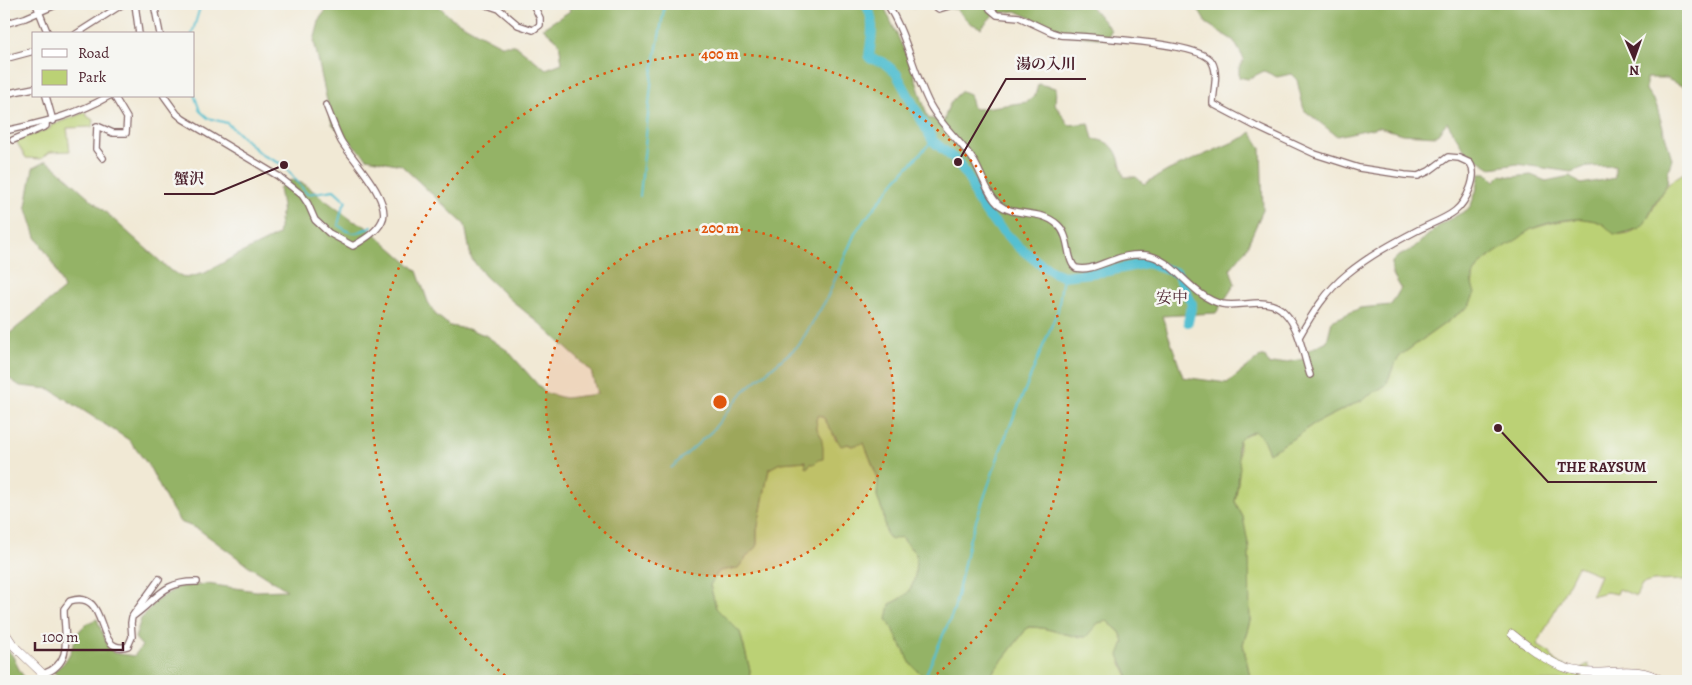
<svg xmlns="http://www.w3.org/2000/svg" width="1692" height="685" font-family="Alegreya,'Noto Serif JP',serif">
<rect width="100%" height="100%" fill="#f6f6f2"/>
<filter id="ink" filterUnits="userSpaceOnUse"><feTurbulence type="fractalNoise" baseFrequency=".02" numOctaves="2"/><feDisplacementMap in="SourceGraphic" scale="10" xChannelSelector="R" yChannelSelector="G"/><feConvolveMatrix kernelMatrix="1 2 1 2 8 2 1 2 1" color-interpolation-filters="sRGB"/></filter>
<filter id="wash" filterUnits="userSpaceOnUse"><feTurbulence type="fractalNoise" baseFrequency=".0096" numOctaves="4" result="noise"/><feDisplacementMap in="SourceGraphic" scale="20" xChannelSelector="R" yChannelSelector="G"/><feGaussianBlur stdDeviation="1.12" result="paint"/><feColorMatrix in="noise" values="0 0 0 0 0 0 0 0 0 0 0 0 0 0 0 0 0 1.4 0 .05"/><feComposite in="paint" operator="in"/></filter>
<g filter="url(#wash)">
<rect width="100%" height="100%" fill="#f1e9d5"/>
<g fill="#bbd175" stroke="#827850">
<polygon points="86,112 87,116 93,120 92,127 67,128 70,151 50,152 41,159 26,158 16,141 51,128 50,126"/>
<path d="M1688,170v398l-1,10 -4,2 -30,1 -11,3 -6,12 -17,-7 -2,5 -11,-2 -15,4 9,-21 -22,-9 -41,79 13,8 6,10 21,7 11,-6 6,17h-343l-8,-37 7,-23 -7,-104 -8,-15 3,-20 1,-41 5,-5 11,-5 8,8 7,13 29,-17 13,-10 48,-24 26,-16 9,-22 6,-8 68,-49 5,-33 6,-8 17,-14 34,-22 24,-7 23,-3 16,1 13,6 7,8c33,3 35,-26 52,-47 5,-7 15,-12 22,-17z"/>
<path d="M819,415l3,1 9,13 4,10 17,7 12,-4 14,37 -1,18 6,15 3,21 14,4 16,17c-1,25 1,39 -26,50l21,60 17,17h-179l1,-11 -10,-38 -24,-24 -6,-23 9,-14 19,-3 11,-14 8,-7v-16l12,-62 11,-6 27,-2 -1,2 3,3 12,-30 -4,-7 -1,-10z"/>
<path d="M1107,621l13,11 4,10 -3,21 9,18h-144l42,-54c19,-1 38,10 57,10l13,-14z"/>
</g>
<g fill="#94b366" stroke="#6f6948">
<path d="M331,4h106l13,13 32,18 19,10h14l31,24 16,-6 -3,-21 -16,-14 27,-17 -3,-7h316l29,64 16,50 16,3c3,-13 6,-21 18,-30l7,3 4,14 4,1 50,-7 8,-6 3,-12 18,4 -1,16 14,21 20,-2 4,16c25,3 25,17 31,38h12l8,7 25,-14 76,-33 6,-5 10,16 2,62 -18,41 -15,18 5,15 -19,29 -54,3 21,61 44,6 33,-26h5l4,8 35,-6 3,-8 20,-10 5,-20 28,-13 31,-3 10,-17 -9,-15v-11l5,-5 14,-7 30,-26 26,-14 4,-5 5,-13 4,-19h7l8,8 6,-6 11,2 19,-2 15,6 24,-5 11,8 34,-6v-12l-30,1 -14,5 -54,-8 -26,4 -26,-17 -18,-29 -11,14 -34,-2 -23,-7 -42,9 -33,-26 -7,-30 -6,-6 -14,3 -13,-6 -16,8 -9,-2v-9l5,-9 -10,-18 -28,-18 -11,-19h493v85l-23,-11h-19v12l10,14 16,55 -4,13 -1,12 -13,20 -9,19 -5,5 -20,6h-6c-7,-6 -10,-11 -19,-13 -18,-5 -44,0 -61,7 -6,2 -10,7 -16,11 -14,9 -45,23 -46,43 0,4 2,8 3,11l-6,13 -68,49 -6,8 -9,22 -26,16 -48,24 -13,10 -30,18 -6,-14 -8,-8 -11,5 -5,5 -2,7 3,19 -5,35 8,15 6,31 1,73 -7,23 8,37h-121l-11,-26 5,-13 -4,-10 -13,-11 -9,2 -12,14c-20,0 -39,-11 -58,-10l-42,54h-58l-17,-17 -24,-45 3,-15c27,-11 25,-25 26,-50l-15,-17 -10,3 -5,-7 -3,-21 -6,-15 1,-18 -14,-36 -12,3 -4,-2 -7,2 -17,-28 -2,-2 -3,-1 -3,4 1,10 4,7 2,12v11l-5,1 -4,4h-4l-3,4 -2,-1 1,-6 -26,2 -11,6 -12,62v16l-8,7 -11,14 -19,3 -9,14 6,23 24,24 10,38 -1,11h-683l-13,-9c4,-4 10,-7 13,-12 12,-18 6,-32 31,-41l11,28 6,6 20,3 8,-10 -7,-8 6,-19 15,-18 22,-14 29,-3 49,7 31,-1 -38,-24 -51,-37 -18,-7 -13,-21 -18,-35 -20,-26 -79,-51 -30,-3 -16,-11v-37l60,-49 -11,-26 -17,-26 -10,-31 7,-38 13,-7 8,5 117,105 15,7 19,-5 28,-16 45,-22 4,-29 -3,-18 12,-8 13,4 49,37 12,4 52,46 11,31 7,12 15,12 18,3 17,6 23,16 37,42 20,5 32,-4 -6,-23 -52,-48 -28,-23 -26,-24 -14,-18 -6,-33 -64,-60 -34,-7 -35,-34 -18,-83 6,-23z"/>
<polygon points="903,4 1089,4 1111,30 1108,39 1068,35 1016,11 994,14 981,28 970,23 956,9 922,6 913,8"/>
<path d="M4,647c12,10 9,12 16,24 2,4 5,5 5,10h-21z"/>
</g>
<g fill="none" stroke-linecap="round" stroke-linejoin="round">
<g stroke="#55c0d1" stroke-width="2">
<polyline points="192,34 201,4"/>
<path d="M194,94l6,17 8,7 19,5 35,32 22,10 23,29 27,-4 12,11 -4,8 -4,16c15,11 17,10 34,1"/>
<polyline points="640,196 652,75 665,4"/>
<polyline points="671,468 712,431 744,391 799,345 826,300 856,231 896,180 933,140"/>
<polyline points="923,681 954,610 969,541 1003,443 1058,310 1063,276"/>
</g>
<path stroke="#55c0d1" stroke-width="10" d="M866,4c10,18 5,34 3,53l2,2 12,3 13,11 37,68 25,21 13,21 5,15 13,19 30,30 20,16 16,10 8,3 45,-5 39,-8 30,10 15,31 -4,18"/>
</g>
</g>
<g filter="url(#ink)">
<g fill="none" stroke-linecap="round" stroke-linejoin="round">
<defs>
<g id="minor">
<polyline points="36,4 48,34"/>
<polyline points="135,4 139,34"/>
<polyline points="154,4 160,34"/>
<polyline points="484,4 499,9 518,25 533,30 540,25 540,18 533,4"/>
<path d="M887,4c20,31 26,68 43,101 11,21 31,36 44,56 8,13 13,33 24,43 17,14 42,4 60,21 13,12 8,37 18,43 14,3 24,-4 37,-8 10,-4 22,-6 33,-5 28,3 45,42 76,49 21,4 46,-9 62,8 16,16 19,43 26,63"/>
<polyline points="932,4 939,9 955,4"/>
<path d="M988,4l2,5 7,6 22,2 32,15 9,3c25,2 142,7 152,27 7,12 1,29 1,42l42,22 60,28 44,14 46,7 13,1 11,-5 19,-14 11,1 11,5c9,13 -4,39 -15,48 -10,8 -25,13 -37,19 -25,13 -49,26 -71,44 -21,17 -35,40 -48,63"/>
<polyline points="4,24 25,18 58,4"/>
<polyline points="76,34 123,4"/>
<polyline points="4,59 34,51"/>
<polyline points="4,94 34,88"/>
<polyline points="46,96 53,121"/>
<path d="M164,96l13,18 6,5 95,57 24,19 6,9 7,16 14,13 24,13c10,-6 24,-14 29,-25 11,-20 -31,-63 -41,-80 -6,-12 -10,-24 -15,-36"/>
<path d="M4,126l5,4c36,-8 67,-15 100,-34"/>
<polyline points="13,140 46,126 46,122"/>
<polyline points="103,158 96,149 97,126 113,133 126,133 127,118 114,96"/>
<polyline points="133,615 159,579"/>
<path d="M43,674c30,-10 22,-36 21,-61v-4l6,-8c41,-13 23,56 58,45l4,-9 -1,-14 1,-6c26,-18 30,-36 65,-35"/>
</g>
<g id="tertiary">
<polyline points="4,631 14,646 43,674 48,681"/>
<path d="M1512,634c21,17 44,35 71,38 26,3 56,-8 79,9"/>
</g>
</defs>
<use href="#minor" stroke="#846666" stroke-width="8"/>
<use href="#tertiary" stroke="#846666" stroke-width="9"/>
<use href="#minor" stroke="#fff" stroke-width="5.5"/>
<use href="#tertiary" stroke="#fff" stroke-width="8"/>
</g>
</g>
<circle cx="720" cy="402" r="174" fill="#e0560e" fill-opacity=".12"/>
<g fill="none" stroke="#e0560e" stroke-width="2.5" stroke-dasharray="2.5 5">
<circle cx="720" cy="402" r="174"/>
<path d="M511 680A348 348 0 1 1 929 680"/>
</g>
<g text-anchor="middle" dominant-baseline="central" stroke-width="5" stroke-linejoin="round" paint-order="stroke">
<g font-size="16" fill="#4a1f2b" stroke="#f6f6f2">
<text x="1172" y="298">安中</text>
</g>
</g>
<circle cx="720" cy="402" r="8" fill="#e0560e" stroke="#f6f6f2" stroke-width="2.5"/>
<g font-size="15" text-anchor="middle" font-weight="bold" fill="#e0560e" stroke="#f6f6f2" stroke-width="5" stroke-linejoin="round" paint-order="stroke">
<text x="720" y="59">400 m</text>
<text x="720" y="233">200 m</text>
</g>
<path fill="none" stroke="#4a1f2b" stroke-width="2" d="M958 162L1006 79H1086M284 165L214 194H164M1498 428L1548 482H1657"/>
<g fill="#4a1f2b" stroke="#f6f6f2" stroke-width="2">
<circle cx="958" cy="162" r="5"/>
<circle cx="284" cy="165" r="5"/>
<circle cx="1498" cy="428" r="5"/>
</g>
<g font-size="15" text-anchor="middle" font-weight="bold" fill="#4a1f2b" stroke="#f6f6f2" stroke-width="5" stroke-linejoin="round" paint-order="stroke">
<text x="1046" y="69">湯の入川</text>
<text x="189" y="184">蟹沢</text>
<text x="1602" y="472">THE RAYSUM</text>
</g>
<rect width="1692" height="685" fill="none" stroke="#f6f6f2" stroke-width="20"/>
<rect x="32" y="32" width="162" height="65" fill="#f6f6f2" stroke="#b1a0a2"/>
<rect x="42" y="49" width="25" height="8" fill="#ffffff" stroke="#b1a0a2"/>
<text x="78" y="58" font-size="15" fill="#4a1f2b">Road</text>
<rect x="42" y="70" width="25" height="15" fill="#bbd175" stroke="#b1a0a2"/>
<text x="78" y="82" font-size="15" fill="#4a1f2b">Park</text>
<g transform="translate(1634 58) rotate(178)" stroke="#f6f6f2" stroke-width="4" paint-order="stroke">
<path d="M0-4L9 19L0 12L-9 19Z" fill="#4a1f2b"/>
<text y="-8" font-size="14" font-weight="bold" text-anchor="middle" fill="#4a1f2b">N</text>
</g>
<path d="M35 642v8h88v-8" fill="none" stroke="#4a1f2b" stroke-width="2.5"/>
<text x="42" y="642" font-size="15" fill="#4a1f2b" stroke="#f6f6f2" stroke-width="4" paint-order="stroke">100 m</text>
</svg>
